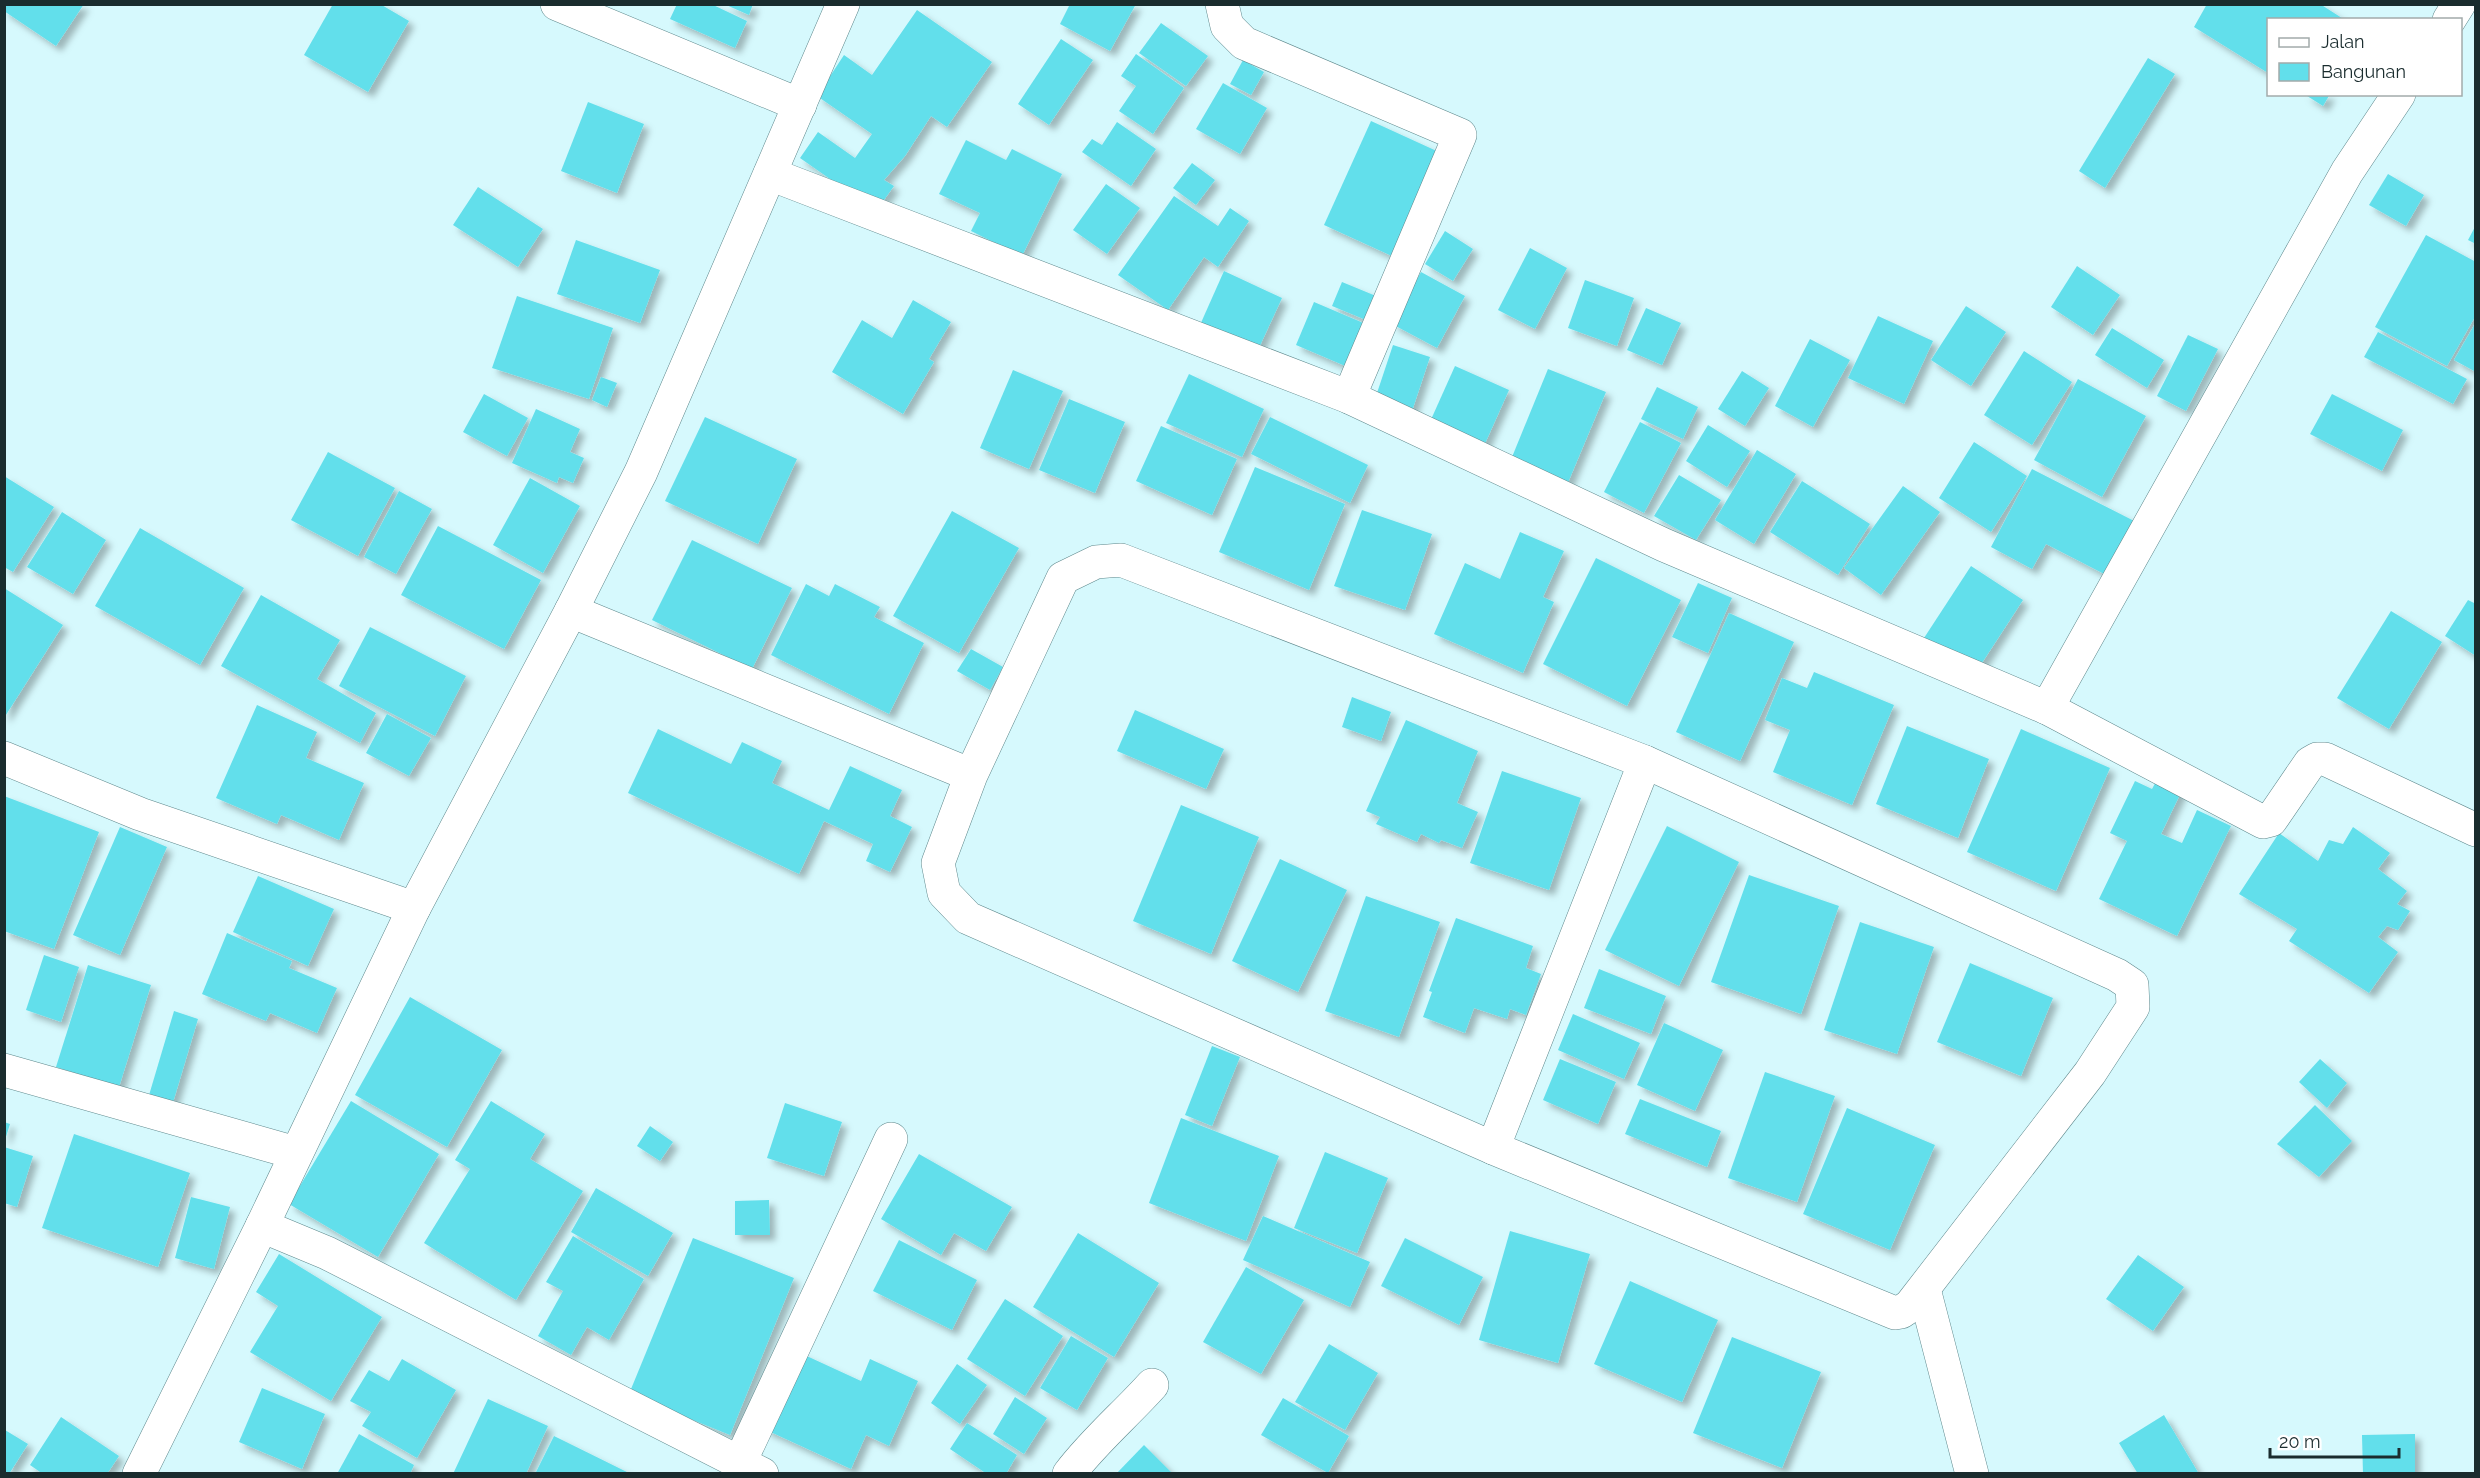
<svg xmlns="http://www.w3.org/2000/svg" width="2480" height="1478" font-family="Raleway,sans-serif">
<defs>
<filter id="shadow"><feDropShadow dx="5.5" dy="5.5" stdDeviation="3" flood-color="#0004"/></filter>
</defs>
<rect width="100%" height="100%" fill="#d6f9fd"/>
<g fill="#62dfeb" filter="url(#shadow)">
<polygon points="4,4 84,4 56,46 4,11"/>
<polygon points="333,4 380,4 409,21 368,92 304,55"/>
<polygon points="677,4 711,4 747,21 735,48 670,19"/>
<polygon points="724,4 753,4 749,15"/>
<polygon points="1070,4 1136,4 1110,51 1060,24"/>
<polygon points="2207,4 2320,4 2345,20 2268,20 2268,73 2194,27"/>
<polygon points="917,10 992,62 947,127 931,116 905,156 884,180 894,186 876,211 800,158 818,132 855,158 872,134 817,96 844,55 872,75"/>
<polygon points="1161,23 1208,56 1186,86 1139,53"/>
<polygon points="1061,39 1093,60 1049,125 1018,104"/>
<polygon points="1136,54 1184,88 1153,134 1119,111 1136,86 1121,76"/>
<polygon points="2148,58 2175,74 2105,188 2079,171"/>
<polygon points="1243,60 1264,72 1251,95 1230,84"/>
<polygon points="1223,83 1267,108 1240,154 1196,129"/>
<polygon points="2304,94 2330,94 2323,106"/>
<polygon points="588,102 644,124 617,193 561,171"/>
<polygon points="1371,121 1441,153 1394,257 1324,225"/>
<polygon points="1117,122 1156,149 1131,186 1082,152 1092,139 1102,145"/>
<polygon points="966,140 1006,160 1012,149 1062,174 1022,256 971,231 980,213 939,194"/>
<polygon points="1192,163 1215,180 1196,205 1173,188"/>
<polygon points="2388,174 2424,195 2406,226 2369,205"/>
<polygon points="1106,184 1140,208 1107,254 1073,230"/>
<polygon points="478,187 543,229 518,267 453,225"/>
<polygon points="1174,196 1218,226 1230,208 1249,221 1218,267 1204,257 1168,310 1118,275"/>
<polygon points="2476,225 2476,244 2468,240"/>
<polygon points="1445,231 1473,249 1453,281 1425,264"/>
<polygon points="2426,235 2476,262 2476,315 2447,366 2375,327"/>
<polygon points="576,240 660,270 640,323 557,294"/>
<polygon points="1530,248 1567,268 1535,329 1498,310"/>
<polygon points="2077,266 2120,295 2093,335 2051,307"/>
<polygon points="1224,271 1282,298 1257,352 1200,325"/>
<polygon points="1421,272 1465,296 1437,348 1392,324"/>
<polygon points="1585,280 1634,298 1617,346 1568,328"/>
<polygon points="1342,282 1376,296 1366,320 1332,306"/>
<polygon points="517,296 613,328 589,399 492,368"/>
<polygon points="913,300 951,322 929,359 934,362 903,414 832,372 862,320 892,338"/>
<polygon points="1314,302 1368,325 1350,368 1296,345"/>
<polygon points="1966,306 2006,332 1971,386 1931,360"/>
<polygon points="1646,308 1681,323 1662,365 1627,350"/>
<polygon points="1878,316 1933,341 1904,404 1848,378"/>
<polygon points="2476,322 2476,372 2454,360"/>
<polygon points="2112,328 2164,360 2147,388 2095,355"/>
<polygon points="2378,332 2467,379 2453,404 2364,357"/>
<polygon points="2188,335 2218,349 2186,411 2157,396"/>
<polygon points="1810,339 1850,360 1813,427 1775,406"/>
<polygon points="1393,345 1430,357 1410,417 1373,405"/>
<polygon points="2024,351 2072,382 2032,445 1984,415"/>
<polygon points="1455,366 1509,390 1483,448 1429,424"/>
<polygon points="1548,369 1606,392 1567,485 1510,462"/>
<polygon points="1013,370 1063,391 1029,469 980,448"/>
<polygon points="1742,371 1769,388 1745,426 1718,409"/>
<polygon points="1189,374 1264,409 1242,457 1166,423"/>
<polygon points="601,377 617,383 607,407 592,400"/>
<polygon points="2078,379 2146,416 2102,497 2034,460"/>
<polygon points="1657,387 1698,407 1683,439 1641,419"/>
<polygon points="484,394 528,418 507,456 463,432"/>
<polygon points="2332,394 2403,430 2382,471 2310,434"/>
<polygon points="1069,399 1125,422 1095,493 1039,470"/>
<polygon points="536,409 580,429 570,452 584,458 573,483 559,477 557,483 512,463"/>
<polygon points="705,417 797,459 758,544 665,501"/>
<polygon points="1270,417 1368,465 1350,503 1251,454"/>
<polygon points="1640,422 1681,443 1644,513 1604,492"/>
<polygon points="1708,425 1750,451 1727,487 1686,461"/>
<polygon points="1161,426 1237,459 1212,515 1136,481"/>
<polygon points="1974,442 2027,476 1991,532 1939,498"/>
<polygon points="1757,450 1796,474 1754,544 1715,520"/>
<polygon points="328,452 395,488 358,556 291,520"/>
<polygon points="1255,467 1345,504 1309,590 1219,552"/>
<polygon points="2032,469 2142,525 2114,579 2046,544 2032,569 1991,547"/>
<polygon points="1679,475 1721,500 1696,540 1654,516"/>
<polygon points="4,476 54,507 13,572 4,567"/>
<polygon points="530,478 580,506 543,573 493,545"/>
<polygon points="1802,481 1870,524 1838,575 1770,532"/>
<polygon points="1903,486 1940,512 1881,595 1844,568"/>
<polygon points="399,491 432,509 396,574 364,557"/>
<polygon points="1362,510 1432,534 1405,610 1334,586"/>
<polygon points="952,511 1019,548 959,653 893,616"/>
<polygon points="62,512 106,540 73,594 27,567"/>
<polygon points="438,526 541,580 504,649 401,595"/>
<polygon points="140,528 244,588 200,665 95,606"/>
<polygon points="1520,532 1564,551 1543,597 1554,602 1523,673 1434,634 1465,563 1500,579"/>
<polygon points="692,540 792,588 752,669 652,620"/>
<polygon points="1596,558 1681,600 1627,706 1543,664"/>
<polygon points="1971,566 2023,600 1976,672 1924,638"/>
<polygon points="1698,583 1732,598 1708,653 1672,637"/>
<polygon points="806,584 829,596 835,584 880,607 874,617 924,643 889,714 771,655"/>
<polygon points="4,588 63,625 4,718"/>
<polygon points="261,595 340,640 317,679 376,713 360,743 221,666"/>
<polygon points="2468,600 2476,604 2476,656 2445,636"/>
<polygon points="2391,611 2442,642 2389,729 2337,698"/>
<polygon points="1729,613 1794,642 1740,761 1676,732"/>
<polygon points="370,627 466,676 435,736 339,686"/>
<polygon points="971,649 1003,667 990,690 957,671"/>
<polygon points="1814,672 1894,705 1852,805 1773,772 1790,730 1765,720 1782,678 1807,688"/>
<polygon points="1352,697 1391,712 1381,741 1342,727"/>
<polygon points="257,705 317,732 306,758 364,783 339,840 281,815 277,824 216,798"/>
<polygon points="1135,710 1224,749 1206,789 1117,751"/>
<polygon points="387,714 431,738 409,776 366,753"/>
<polygon points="1406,720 1478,751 1457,803 1478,812 1462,848 1441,840 1439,843 1421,834 1417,842 1376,824 1380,817 1366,811"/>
<polygon points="1907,726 1989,759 1958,838 1876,804"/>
<polygon points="658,729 731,764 742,742 782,761 772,783 829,810 850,766 902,790 890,816 912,827 890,872 866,861 873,844 824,821 799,874 628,793"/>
<polygon points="2021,729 2110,768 2056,891 1967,852"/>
<polygon points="1502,771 1581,798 1549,890 1470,863"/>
<polygon points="2160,774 2184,786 2161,834 2182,843 2197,810 2231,826 2177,936 2099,899 2127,841 2110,833 2135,781 2152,789"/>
<polygon points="4,796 99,832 54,949 4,931"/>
<polygon points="1181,805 1259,837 1211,954 1133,921"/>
<polygon points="1667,826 1739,862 1679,986 1605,950"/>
<polygon points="120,827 167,847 120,955 73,935"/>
<polygon points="2353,827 2390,853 2378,869 2407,891 2397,904 2410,911 2398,930 2387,926 2378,937 2398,952 2369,993 2289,941 2297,929 2239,894 2279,833 2318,861 2329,840 2343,844"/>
<polygon points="1280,859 1347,890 1298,992 1232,961"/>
<polygon points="1749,875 1839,906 1801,1014 1711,982"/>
<polygon points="258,876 334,909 308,966 233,932"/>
<polygon points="1366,896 1440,922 1399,1037 1325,1011"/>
<polygon points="1456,918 1533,946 1526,968 1541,974 1526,1015 1510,1009 1507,1019 1474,1008 1465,1033 1423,1017 1432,992 1429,991"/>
<polygon points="1860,922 1934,947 1897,1054 1824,1030"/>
<polygon points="227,933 292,961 289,968 337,988 317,1033 270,1013 266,1021 202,994"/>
<polygon points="44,955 79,967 61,1022 26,1010"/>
<polygon points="1970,963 2053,998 2021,1076 1937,1042"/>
<polygon points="88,965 151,985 119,1087 56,1067"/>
<polygon points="1599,969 1666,996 1651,1034 1584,1008"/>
<polygon points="410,997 502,1050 447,1147 355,1095"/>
<polygon points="174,1011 198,1019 171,1109 147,1102"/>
<polygon points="1573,1014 1640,1043 1624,1079 1558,1050"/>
<polygon points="1664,1023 1723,1050 1695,1111 1637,1085"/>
<polygon points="1212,1046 1240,1057 1212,1126 1185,1115"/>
<polygon points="1560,1059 1616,1082 1598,1124 1543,1100"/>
<polygon points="2320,1059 2347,1083 2327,1108 2299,1082"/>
<polygon points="1765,1072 1835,1096 1797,1202 1728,1178"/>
<polygon points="1640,1099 1721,1131 1707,1167 1625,1134"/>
<polygon points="351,1101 439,1154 378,1257 289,1204"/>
<polygon points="491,1101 545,1134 530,1159 583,1191 516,1300 424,1243 470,1169 455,1160"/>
<polygon points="785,1103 842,1122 824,1176 767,1158"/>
<polygon points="2315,1105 2352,1141 2319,1177 2277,1144"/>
<polygon points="1847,1108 1935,1145 1890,1250 1803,1214"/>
<polygon points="1181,1118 1279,1156 1246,1241 1149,1203"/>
<polygon points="4,1122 10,1124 5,1140 4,1140"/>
<polygon points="650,1126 673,1142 660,1161 637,1146"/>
<polygon points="74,1134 190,1173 158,1267 42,1228"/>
<polygon points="4,1147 33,1156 17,1207 4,1203"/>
<polygon points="1325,1152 1388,1178 1357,1253 1294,1228"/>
<polygon points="919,1154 1012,1207 986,1251 954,1233 941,1255 881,1219"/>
<polygon points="596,1188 673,1233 648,1276 571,1232"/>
<polygon points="191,1197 230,1207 214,1269 175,1258"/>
<polygon points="769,1200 770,1235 735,1235 735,1201"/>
<polygon points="1263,1216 1370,1262 1350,1307 1243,1260"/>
<polygon points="1510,1231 1590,1254 1558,1363 1479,1340"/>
<polygon points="1078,1233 1159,1283 1114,1357 1033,1307"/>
<polygon points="573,1236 644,1279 609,1340 587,1327 571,1355 538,1336 563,1291 546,1282"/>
<polygon points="693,1238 794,1278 730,1435 629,1394"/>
<polygon points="1405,1238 1483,1277 1459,1325 1381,1286"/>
<polygon points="899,1240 977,1280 952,1330 873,1291"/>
<polygon points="279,1254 382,1317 331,1401 250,1352 278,1306 256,1292"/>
<polygon points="2138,1255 2184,1287 2153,1331 2106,1299"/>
<polygon points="1246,1267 1304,1300 1261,1374 1203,1342"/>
<polygon points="1630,1281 1718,1320 1682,1402 1594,1364"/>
<polygon points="1005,1299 1063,1336 1025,1396 967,1359"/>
<polygon points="1071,1336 1108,1358 1077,1410 1040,1388"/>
<polygon points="1732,1337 1821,1372 1782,1468 1693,1433"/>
<polygon points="1329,1344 1378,1373 1345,1430 1295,1402"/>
<polygon points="798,1352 861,1381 870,1359 918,1381 889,1446 866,1435 851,1469 764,1429"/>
<polygon points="402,1359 456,1390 417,1458 362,1426 371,1412 350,1401 369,1370 389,1381"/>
<polygon points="957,1364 987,1385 960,1424 931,1403"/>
<polygon points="262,1388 325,1414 302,1469 239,1442"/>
<polygon points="1015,1397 1047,1418 1024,1454 993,1434"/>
<polygon points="1283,1398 1349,1436 1328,1473 1261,1435"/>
<polygon points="488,1399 548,1426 526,1474 453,1474"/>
<polygon points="2164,1415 2199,1474 2138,1474 2119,1443"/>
<polygon points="61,1417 119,1456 107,1474 43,1474 30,1465"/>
<polygon points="967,1423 1017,1455 1006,1474 987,1474 950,1449"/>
<polygon points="5,1430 28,1444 9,1474 5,1474"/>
<polygon points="359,1434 414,1465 410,1474 337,1474"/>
<polygon points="2415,1434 2415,1474 2363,1474 2362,1435"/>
<polygon points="554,1436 631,1474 535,1474"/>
<polygon points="1144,1445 1173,1474 1116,1474"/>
</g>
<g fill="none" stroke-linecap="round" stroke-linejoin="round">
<defs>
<g id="minor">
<polyline points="557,4 800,105"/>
<polyline points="1222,4 1227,26 1244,43 1460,135 1349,397"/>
<polyline points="2449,20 2459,4"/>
<polyline points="770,174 1349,397 1664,545 2047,708 2263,822 2271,820 2310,763 2317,759 2325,759 2476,830"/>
<polyline points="571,611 971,775 1063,578 1096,562 1121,560 1645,762 2117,975 2132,985 2133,1007 2090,1073 1910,1306 1901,1312 1895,1313 1493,1148 968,918 944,893 938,863 971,775"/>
<polyline points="2047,708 2347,172 2399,94"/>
<polyline points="4,758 140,814 414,908"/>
<polyline points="4,1070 296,1153"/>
<polyline points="1493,1148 1645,762"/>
<polyline points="262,1226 327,1253 762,1474"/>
<polyline points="1924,1289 1972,1474"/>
<polyline points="740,1462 891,1139"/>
<polyline points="139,1474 262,1226 414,908 571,611 641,472 843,4"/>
<path d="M1069,1474c25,-33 56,-59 83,-89"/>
</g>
</defs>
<use href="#minor" stroke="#5e888c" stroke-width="34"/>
<use href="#minor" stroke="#fff" stroke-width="33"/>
</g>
<rect width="2480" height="1478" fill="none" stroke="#1a2c2e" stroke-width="12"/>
<rect x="2267" y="18" width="195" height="78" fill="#ffffff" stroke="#a3abab" stroke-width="1.5"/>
<rect x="2279" y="38" width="30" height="9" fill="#ffffff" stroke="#a3abab" stroke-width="1.5"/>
<text x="2321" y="48" font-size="18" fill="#1a2c2e">Jalan</text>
<rect x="2279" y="63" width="30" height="18" fill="#62dfeb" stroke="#a3abab" stroke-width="1.5"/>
<text x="2321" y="78" font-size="18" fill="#1a2c2e">Bangunan</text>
<path d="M2270 1448v9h129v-9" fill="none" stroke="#1a2c2e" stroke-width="3"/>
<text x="2279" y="1448" font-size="18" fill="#1a2c2e" stroke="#ffffff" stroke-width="4.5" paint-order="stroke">20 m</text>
</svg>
